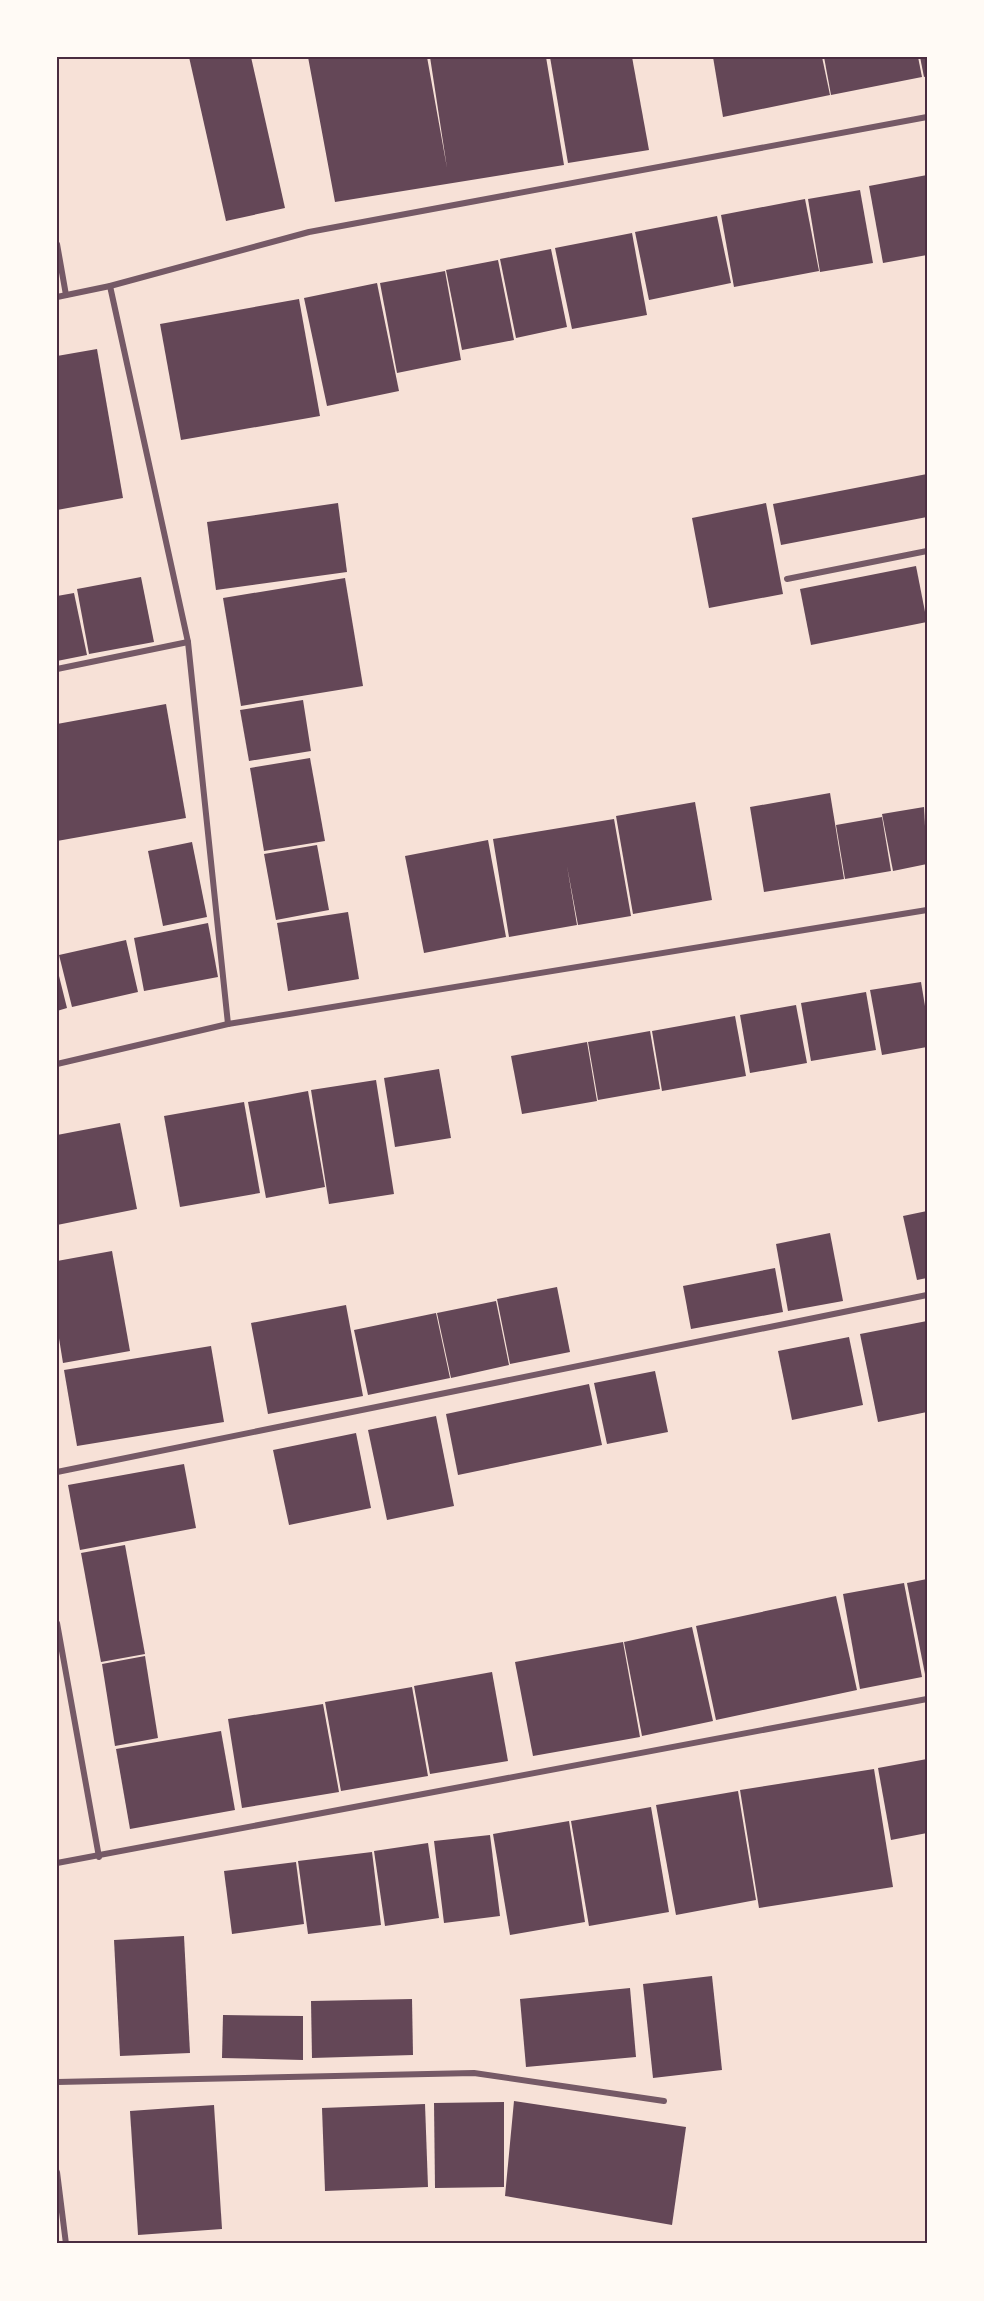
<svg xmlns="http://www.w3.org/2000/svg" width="984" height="2301" font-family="Raleway,sans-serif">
<rect width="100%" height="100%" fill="#f7e1d7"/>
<g fill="#644757">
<polygon points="189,57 251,57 285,208 226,221"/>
<polygon points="308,57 427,57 447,168 430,57 546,57 564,165 335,202"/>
<polygon points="550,57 632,57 649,150 568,163"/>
<polygon points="713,57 822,57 830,95 723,117"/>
<polygon points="824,57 918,57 922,77 831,95"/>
<polygon points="920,57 927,57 927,76 924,77"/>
<polygon points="927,175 927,255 883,263 869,186"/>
<polygon points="860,190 873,263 820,272 808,199"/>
<polygon points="805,199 819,271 734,287 721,215"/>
<polygon points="717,216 731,283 649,300 635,232"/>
<polygon points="632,233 647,315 572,329 555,248"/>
<polygon points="551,249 567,327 516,338 500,259"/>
<polygon points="498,260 514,340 462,350 446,270"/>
<polygon points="445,271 461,360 397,373 380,283"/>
<polygon points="377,283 399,391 327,406 304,298"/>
<polygon points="299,299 320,416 181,440 160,324"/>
<polygon points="97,349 123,498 57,510 57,356"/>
<polygon points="927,474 927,517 781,545 773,504"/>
<polygon points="338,503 347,572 216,590 207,522"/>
<polygon points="766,503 783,594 709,608 692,518"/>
<polygon points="916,566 927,622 811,645 800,589"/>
<polygon points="141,577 154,642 89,654 77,589"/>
<polygon points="345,578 363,686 241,706 223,598"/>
<polygon points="74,593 87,655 57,661 57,596"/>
<polygon points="303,700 311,751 249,761 240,710"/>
<polygon points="166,704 186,818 57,841 57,724"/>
<polygon points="310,758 325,841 264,851 250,768"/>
<polygon points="830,793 844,879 764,892 750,807"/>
<polygon points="695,802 712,900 633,914 616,816"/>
<polygon points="924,807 927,864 893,871 882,814"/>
<polygon points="882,817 891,871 845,879 836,825"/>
<polygon points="614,819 631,916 578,925 567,866 577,925 509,937 493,839"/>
<polygon points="488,840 506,937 424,953 405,856"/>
<polygon points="192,842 207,917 163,926 148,851"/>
<polygon points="317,845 329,910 276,920 264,854"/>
<polygon points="348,912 359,979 288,991 277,923"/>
<polygon points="208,923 218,977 144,991 134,938"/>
<polygon points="126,940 138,992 72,1007 59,955"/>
<polygon points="57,968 67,1008 57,1011"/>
<polygon points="921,982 927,1018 927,1047 882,1055 870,990"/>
<polygon points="866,992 876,1050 811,1061 801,1003"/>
<polygon points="796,1005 807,1063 750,1073 740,1015"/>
<polygon points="735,1016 746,1076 662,1091 652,1031"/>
<polygon points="650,1031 660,1089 598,1100 588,1042"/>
<polygon points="587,1042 597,1101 522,1114 511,1056"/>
<polygon points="439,1069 451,1138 395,1147 384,1078"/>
<polygon points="376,1080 394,1194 329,1204 311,1090"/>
<polygon points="308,1091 325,1187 266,1198 248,1102"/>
<polygon points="244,1102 260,1193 180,1207 164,1116"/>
<polygon points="120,1123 137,1209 57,1225 57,1135"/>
<polygon points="927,1211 927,1278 917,1280 903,1216"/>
<polygon points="830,1233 843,1301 788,1311 776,1244"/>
<polygon points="112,1251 130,1351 63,1363 57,1326 57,1261"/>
<polygon points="775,1268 783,1312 691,1329 683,1286"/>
<polygon points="557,1287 570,1352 510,1364 497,1299"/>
<polygon points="496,1301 509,1365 451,1378 437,1313"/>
<polygon points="346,1305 363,1396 268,1414 251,1323"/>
<polygon points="436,1313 450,1378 368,1395 354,1330"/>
<polygon points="927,1321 927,1412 878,1422 860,1334"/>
<polygon points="849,1337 863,1405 792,1420 778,1351"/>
<polygon points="211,1346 224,1422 77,1446 64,1370"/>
<polygon points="655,1371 668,1432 607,1444 594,1383"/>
<polygon points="589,1384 602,1445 458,1475 446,1414"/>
<polygon points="436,1416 454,1506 387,1520 368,1430"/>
<polygon points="356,1433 371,1508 289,1525 273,1450"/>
<polygon points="184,1464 196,1528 80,1550 68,1485"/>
<polygon points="125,1545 145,1654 101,1662 81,1553"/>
<polygon points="927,1579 927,1679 926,1679 907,1583"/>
<polygon points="904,1583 922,1677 860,1689 843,1594"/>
<polygon points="836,1596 857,1690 716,1720 696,1626"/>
<polygon points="692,1627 713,1721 642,1736 624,1642"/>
<polygon points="623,1642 640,1737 533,1756 515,1662"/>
<polygon points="145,1656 158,1738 115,1746 102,1664"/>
<polygon points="492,1672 508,1761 430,1774 414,1686"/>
<polygon points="412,1687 428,1776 341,1791 325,1702"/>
<polygon points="323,1704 339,1792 242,1808 228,1719"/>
<polygon points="221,1731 235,1810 130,1829 116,1749"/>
<polygon points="927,1759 927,1833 891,1840 878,1768"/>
<polygon points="874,1769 893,1887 759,1908 740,1790"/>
<polygon points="738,1791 756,1900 676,1915 656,1805"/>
<polygon points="651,1807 669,1912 589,1926 571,1821"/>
<polygon points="569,1821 585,1922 510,1935 493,1834"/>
<polygon points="490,1835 500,1916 444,1923 434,1841"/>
<polygon points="428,1843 439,1918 385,1926 374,1851"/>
<polygon points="372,1852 381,1925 308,1934 298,1861"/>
<polygon points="296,1862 304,1924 232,1934 224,1871"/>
<polygon points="184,1936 190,2053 120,2056 114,1940"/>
<polygon points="712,1976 722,2070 653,2078 643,1984"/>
<polygon points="630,1988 636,2057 526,2067 520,1999"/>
<polygon points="412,1999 413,2055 312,2058 311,2001"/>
<polygon points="223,2015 303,2016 303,2060 222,2058"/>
<polygon points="514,2101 686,2127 672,2225 505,2196"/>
<polygon points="504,2102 504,2187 435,2188 434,2103"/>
<polygon points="425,2104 428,2187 325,2191 322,2108"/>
<polygon points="214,2105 222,2229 138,2235 130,2111"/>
</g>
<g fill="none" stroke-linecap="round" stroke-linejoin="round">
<g stroke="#755966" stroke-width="6">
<polyline points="57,244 66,295"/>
<polyline points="110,286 188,642 228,1024"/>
<polyline points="57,297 110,286 309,232 927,117"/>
<polyline points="787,579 927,551"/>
<polyline points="57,669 188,642"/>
<polyline points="57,1064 228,1024 927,910"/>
<polyline points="57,1472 927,1295"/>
<polyline points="57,1623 99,1857"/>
<polyline points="57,1863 927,1699"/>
<polyline points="57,2082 474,2073 664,2101"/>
<polyline points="57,2172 66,2244"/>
</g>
</g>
<rect width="984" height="2301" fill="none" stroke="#fffaf5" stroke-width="117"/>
<rect x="58" y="58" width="868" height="2184" fill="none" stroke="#4a2c40" stroke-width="2"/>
</svg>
